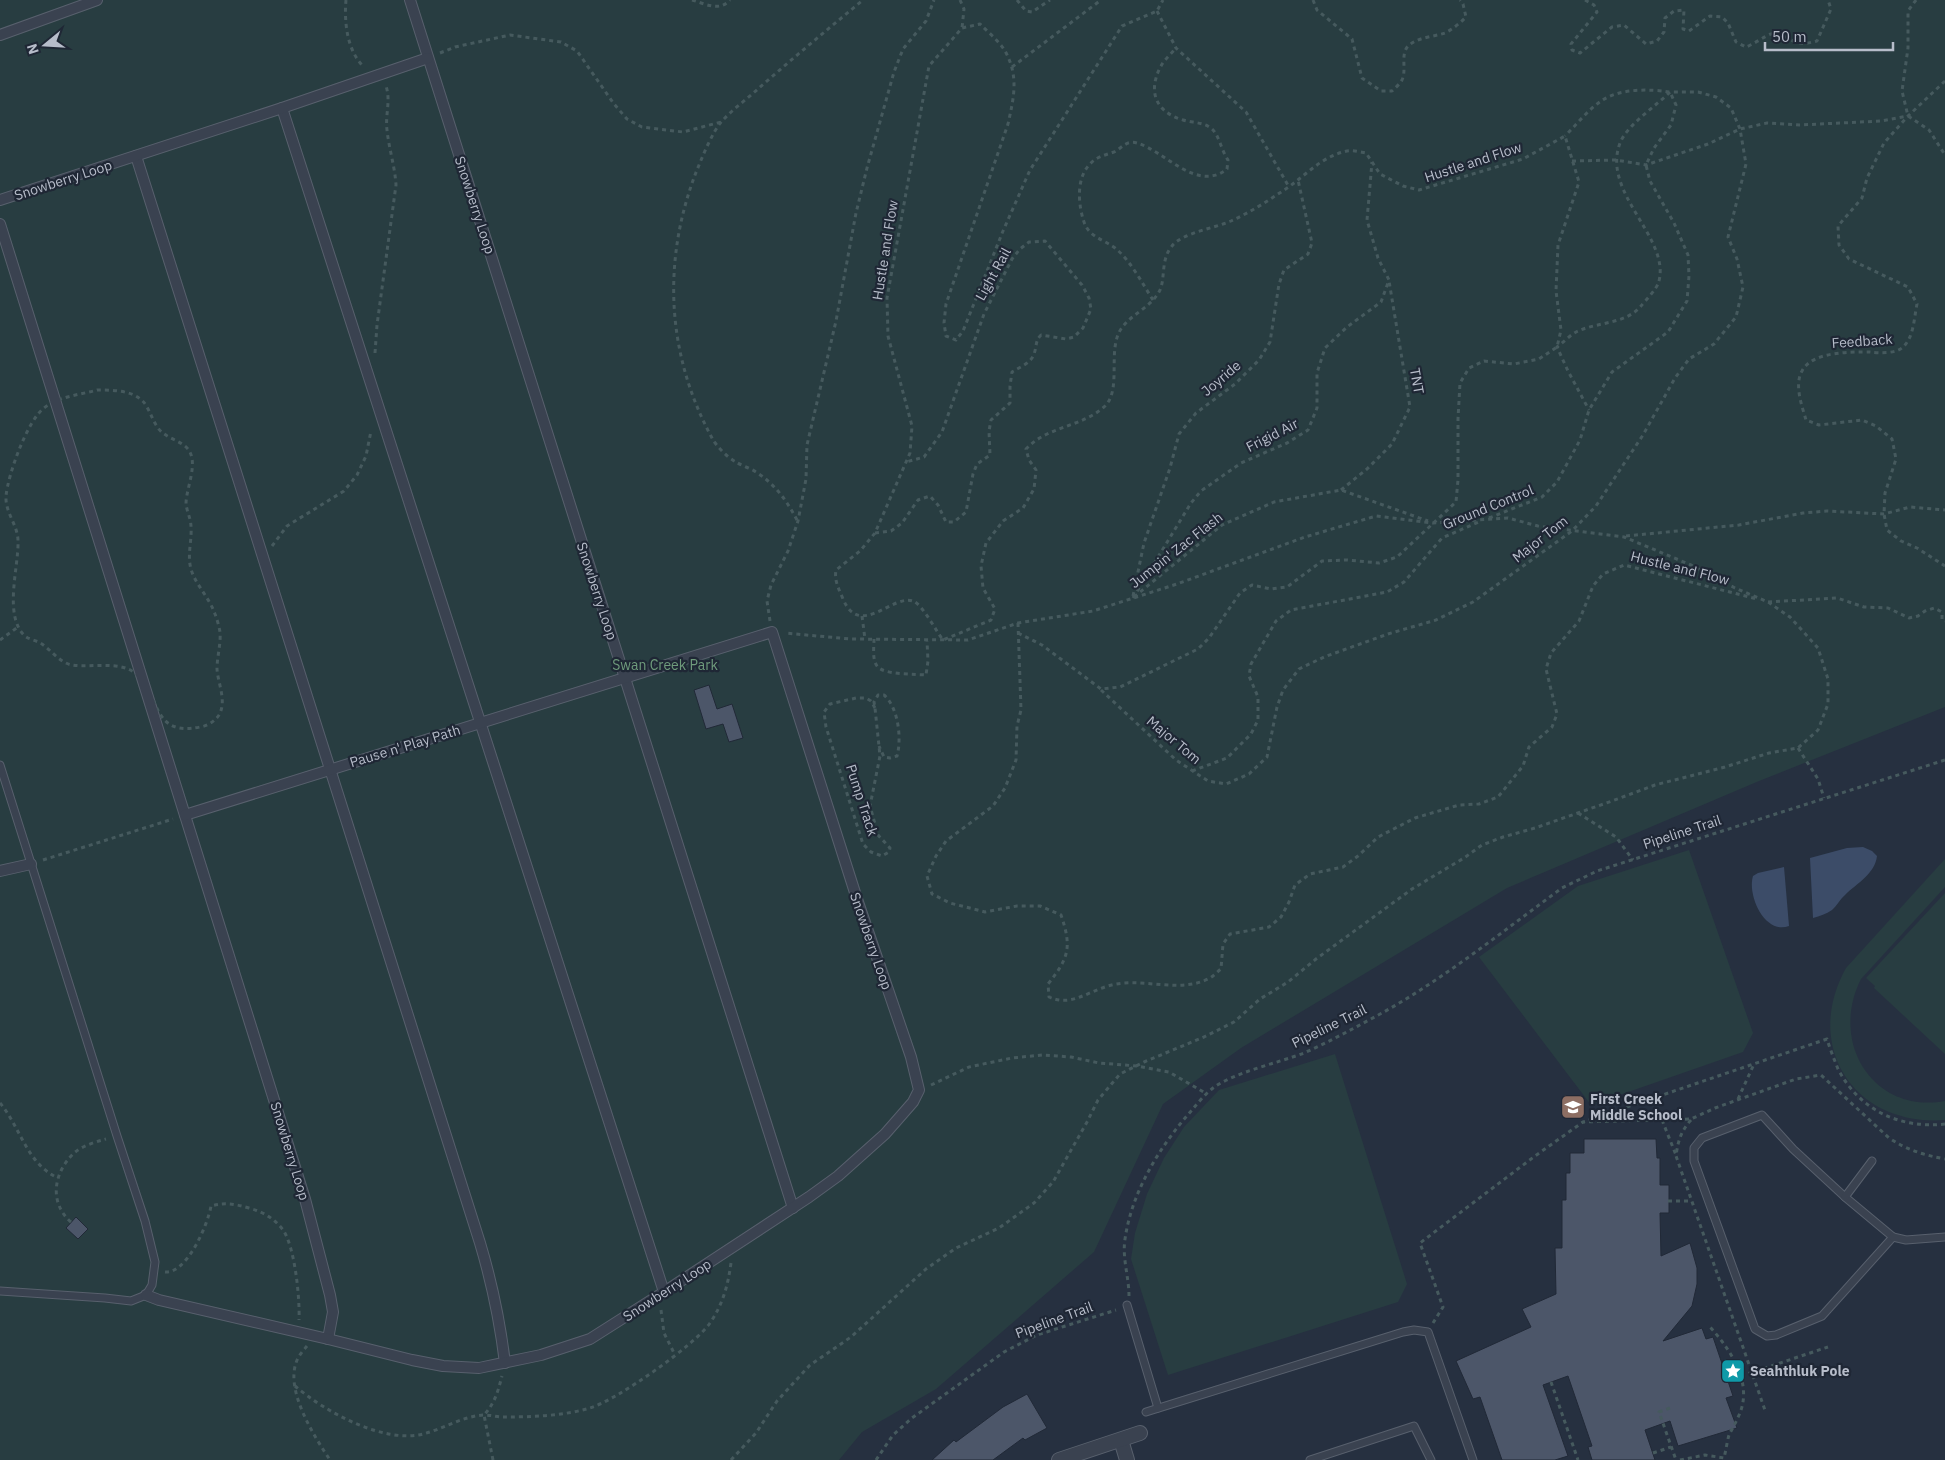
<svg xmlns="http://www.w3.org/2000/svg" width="1945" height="1460" font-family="'IBM Plex Sans',sans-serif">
<rect width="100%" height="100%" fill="#263040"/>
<g fill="#283d41">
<polygon points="0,0 1945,0 1945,707 1759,781 1507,888 1241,1048 1163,1104 1094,1252 936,1389 862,1432 839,1460 0,1460"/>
<polygon points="1689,850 1753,1033 1743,1052 1591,1105 1479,957 1578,886"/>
<path d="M1945,859v28l-84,92c-32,63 12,135 84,122v19c-90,7 -143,-73 -99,-152z"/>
<polygon points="1945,893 1945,1054 1874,988 1875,986 1866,978"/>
<polygon points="1335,1054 1407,1284 1398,1302 1168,1375 1131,1259 1135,1233 1147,1194 1164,1158 1184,1127 1219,1090"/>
</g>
<g fill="#3c4c68">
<path d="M1863,847l9,4 5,5c-2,18 -20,27 -32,39 -5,4 -8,11 -13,15 -6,4 -12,6 -19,8l-3,-60 37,-10z"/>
<path d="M1784,867l5,59c-24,9 -42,-30 -36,-50l5,-3z"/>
</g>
<g fill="#4c5669" stroke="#212937">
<polygon points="709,685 717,709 732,704 743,738 729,742 723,724 706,729 694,690"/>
<polygon points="1584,1139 1656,1139 1657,1158 1660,1158 1660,1185 1669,1185 1669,1213 1660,1213 1661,1256 1690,1243 1697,1268 1697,1284 1692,1306 1663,1341 1702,1328 1706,1339 1713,1337 1733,1396 1726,1398 1737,1428 1678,1446 1670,1421 1645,1430 1655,1460 1592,1460 1588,1447 1592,1446 1568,1376 1543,1385 1568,1456 1555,1460 1502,1460 1480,1397 1473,1399 1456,1361 1531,1327 1522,1309 1556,1294 1555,1248 1562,1248 1562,1200 1566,1200 1566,1173 1570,1173 1570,1153 1584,1153"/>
<polygon points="76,1217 88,1229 78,1239 66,1228"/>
<polygon points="1027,1394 1047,1428 1025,1440 1023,1438 993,1460 932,1460 954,1440 956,1442 1003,1407"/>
</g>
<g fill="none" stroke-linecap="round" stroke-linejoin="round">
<defs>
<g id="service">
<polyline points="0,765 117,1136 145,1221 155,1262 152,1285 146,1295 131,1301 105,1298 0,1291"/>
<polygon points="1762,1115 1793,1149 1845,1197 1893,1237 1822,1316 1776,1335 1767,1336 1755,1329 1694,1161 1694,1148 1702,1138"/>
<polyline points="1845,1197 1872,1161"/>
<polyline points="1893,1237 1906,1240 1945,1237"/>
<polyline points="1127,1305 1158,1408"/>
<polyline points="1146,1412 1403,1332 1414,1330 1428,1332 1473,1460"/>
<polyline points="1310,1460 1414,1426 1431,1460"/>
</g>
<g id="pedestrian">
<polyline points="410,0 793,1208"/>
<polyline points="0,35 97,0"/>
<polyline points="282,108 664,1292"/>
<path d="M136,156l344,1087c12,40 20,79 25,120"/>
<polyline points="0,200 282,108 428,58"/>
<polyline points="0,224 305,1199 330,1295 333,1312 328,1339"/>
<polyline points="0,871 31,864"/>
<polyline points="146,1295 159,1300 328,1339 412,1360 443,1366 479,1368 541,1355 590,1339 664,1292 809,1197 838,1176 885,1134 913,1102 919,1090 911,1057 858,902 772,632 185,815"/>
</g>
<g id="minor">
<polyline points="1121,1440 1127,1460"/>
<polyline points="1059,1460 1140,1433"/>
</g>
</defs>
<use href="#service" stroke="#58606d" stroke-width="9"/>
<use href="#pedestrian" stroke="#58606d" stroke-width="12"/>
<use href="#minor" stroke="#58606d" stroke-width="16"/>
<g stroke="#465a5e" stroke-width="3" stroke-dasharray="4 4" stroke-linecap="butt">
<path d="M346,0c-2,22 1,51 18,67"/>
<path d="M692,0c14,4 27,12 38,0"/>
<polyline points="960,0 964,9 962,28"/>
<polyline points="1017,0 1026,11 1032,12 1050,0"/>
<path d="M1313,0l4,10 35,29 10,39 19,13h11c3,-3 8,-7 10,-11 5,-11 -2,-25 6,-34 10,-9 25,-9 37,-13 8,-4 15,-10 21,-16l-3,-13 -3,-4"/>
<path d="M1585,0l9,5 3,7 -26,32 1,6 8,3 32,-26 12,-2 22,19 11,-3 7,-9 1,-14 9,-7 10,-1 -1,19 6,2 21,-15 12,1 6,6 8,19 10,5c8,-3 19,-11 25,-13 11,-2 19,8 30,9 5,1 11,-1 16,-2l14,-32 -3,-9"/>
<polyline points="1916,0 1908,11 1908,48 1902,91 1908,116 1929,130 1945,155"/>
<polyline points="1157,11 1176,48 1246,112 1289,187"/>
<polyline points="440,53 455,47 510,35 561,42 577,51 614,104 627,119 642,127 683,132 721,122"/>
<polyline points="1012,67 1101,0"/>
<path d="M1945,81l-37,35 -24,27 -17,35 -5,20 -24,28 1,19 10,14 59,28 9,17c-3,14 -3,33 -14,43 -7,7 -24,6 -33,5 -19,0 -58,-1 -68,19 -8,14 0,35 4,49l13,5 43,-5 14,6 16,13 4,20 -11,34 -1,21 3,16 14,11 16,7 28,18"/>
<polyline points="1572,161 1616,160 1646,165 1708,144 1740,129 1767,123 1800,125 1881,121 1908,116"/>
<path d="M1153,300c-11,-17 -22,-39 -38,-52 -12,-9 -26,-11 -31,-26 -6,-18 -8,-44 6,-58 6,-7 15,-9 24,-12 8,-4 12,-12 23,-9 28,8 60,50 90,26l1,-9c-6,-8 -9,-25 -16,-31 -8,-7 -19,-6 -29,-9 -27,-8 -36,-28 -22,-54 3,-6 10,-12 15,-18"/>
<path d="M375,353l2,-28 19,-140c-1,-18 -7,-36 -9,-55 -2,-15 4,-29 -1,-44"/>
<path d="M97,390c17,0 41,0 50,17 4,7 6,14 11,21 7,10 22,12 30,21 11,14 -2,39 -2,55 1,8 5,15 5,23 1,14 -4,28 0,42 4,15 18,28 24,45 2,5 4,12 5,18 1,12 -3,25 -3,37 1,15 10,32 2,46 -4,6 -11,11 -19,12 -48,10 -39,-30 -64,-53 -15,-14 -46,-6 -64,-9 -12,-2 -21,-15 -30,-21 -6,-4 -12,-4 -17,-8 -22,-20 -6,-70 -7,-95 0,-16 -13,-28 -12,-45 2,-21 21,-75 38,-88 15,-12 36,-13 53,-18z"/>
<polyline points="1341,490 1367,469 1392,444 1410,407 1389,281"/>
<path d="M1489,518l53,-21 15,-15 23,-42 9,-30 23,-38 56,-40 19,-31 2,-25 -1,-21 -14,-32 -24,-42 -4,-16 8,-17 17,-23 5,-20 -6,-13c-21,-3 -50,-4 -69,9 -13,9 -25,24 -36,35"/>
<path d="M797,520c-10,-19 -22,-36 -41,-48 -6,-4 -14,-6 -20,-10 -8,-4 -20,-16 -24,-24 -45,-83 -50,-175 -17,-263 6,-15 17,-43 27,-54 11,-12 25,-22 37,-33 34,-30 69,-59 104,-88"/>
<path d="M875,533l16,-2 11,-8 16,-23 12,-4 8,9 8,17h8l12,-10 7,-38 4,-10 13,-9 -1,-24 2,-11 19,-17v-17l2,-14c8,-5 19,-9 22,-18 3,-8 1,-13 7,-19l25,4 8,-2 9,-9 8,-19 -2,-11 -7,-13 -37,-44 -16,1 -9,7 -8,10 -28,55 -42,118 -18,25 -18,5"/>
<polyline points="1626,536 1739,525 1803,513 1827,511 1884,514 1910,507 1945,510"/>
<polyline points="272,546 287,526 344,491 357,475 366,456 371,431"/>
<polyline points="1133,596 1144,543 1170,468 1179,434 1196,413 1235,384 1259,360 1270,342 1279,284 1284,270 1308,254 1312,243 1298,180"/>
<polyline points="1134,597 1222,525 1274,502 1341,490 1428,521"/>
<polyline points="1133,598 1191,503 1201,491 1241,463 1287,443 1308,430 1317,408 1317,373 1325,348 1347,327 1381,302 1389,280 1378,258 1367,220 1372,162"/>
<polyline points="1768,602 1837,598 1864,607 1888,608 1909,618 1918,616 1925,611 1934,608 1942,612 1942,620 1945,621"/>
<polyline points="862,616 865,639"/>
<polyline points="770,621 767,601 771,585 788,551 798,521 806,479 807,445 836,321 856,213 867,168 894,72 903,49 926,21 934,0"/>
<path d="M1018,623l3,87 -4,16 -1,34 -11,28 -12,18 -47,35 -10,15 -9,20 5,18 18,9 35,9 32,-6h23l21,9c11,32 8,43 -13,69l1,13c21,10 38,-5 59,-11 32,-10 69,8 100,-7 5,-2 9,-7 13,-10l2,-25 7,-10 39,-7 12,-10 8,-15 6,-17 15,-11 33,-7 15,-11 20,-19 37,-19 44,-13 20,-1 19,-7 25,-31 6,-19 23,-20 5,-13 -11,-45 5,-16 28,-32 14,-35 10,-12 21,-9 133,34"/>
<path d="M1018,633l24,12 59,44 19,-2 78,-38 11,-11 31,-45 12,-8 19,4 16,-2 35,-26 25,-1 32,3 18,-6 59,-55 2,-22v-61l2,-36 9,-15 15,-7 30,3 25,-5 18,-12 4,-17 -5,-39 2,-46 21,-63 -14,-46 -42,23 -104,31 -16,-4 -23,-12 -14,-21c-6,-1 -13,-3 -19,-2 -24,5 -39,22 -57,35 -19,13 -39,26 -59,35 -16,7 -49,12 -59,25 -12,14 -6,34 -13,46 -9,16 -28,22 -38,37 -14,21 1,60 -16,77 -22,21 -58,20 -79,43l3,11 7,10 -2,19 -11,19 -20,13 -17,22 -5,23 2,22 12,21 -4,11 -48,20c-7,-9 -21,-36 -30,-39 -21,-7 -53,38 -70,-2 -4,-10 -9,-18 -7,-29l24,-19 15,-18 35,-80 2,-27 -24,-90 -1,-38 42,-232 33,-38 18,-4c8,8 19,17 25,27 14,25 9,46 3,73l-62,180 -2,19 2,13 10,4 7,-9 40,-100 27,-61 92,-144 35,-15 6,-11"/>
<path d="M874,639c0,8 -2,20 3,27 6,9 38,8 49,9l2,-14 -1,-20"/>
<polyline points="0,640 18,627"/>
<path d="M1101,690l75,70 32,21 18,3 23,-10 18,-17 10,-50 6,-17 16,-21 25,-12 64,-23 48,-14 37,-18 99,-71 24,-25 47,-71 32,-57 14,-19 25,-15 22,-27 7,-30 -6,-28 -9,-22 18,-73 -6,-35 -9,-21 -15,-11 -18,-5h-28c-14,14 -43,33 -50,51 -19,50 50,94 39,138 -2,8 -13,19 -18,25 -15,18 -43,16 -63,25 -7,3 -14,11 -21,16l11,24 21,39"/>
<path d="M875,708l-4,-7 -5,-3h-10l-26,6 -6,8 2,15 37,117 8,8 11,4 7,-4 1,-4 -12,-13 -8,-29 10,-50 -5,-48 -1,-6 4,-7h6c14,12 18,43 13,61l-7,2 -6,-1 -5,-11"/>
<polyline points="1798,748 1818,779 1824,798"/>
<polyline points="1192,771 1227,758 1251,734 1258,720 1258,697 1249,676 1251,664 1276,621 1291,610 1387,592 1404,582 1442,538 1481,521"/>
<polyline points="1578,813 1616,837 1633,860"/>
<polyline points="43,860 173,819"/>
<polyline points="931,1085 969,1067 1012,1058 1042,1055 1071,1057 1099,1063 1137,1066 1169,1072 1207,1094"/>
<polyline points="1738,1099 1754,1064"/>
<path d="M0,1103c21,25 26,60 58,75"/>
<polyline points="1662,1120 1676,1155"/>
<path d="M1691,1120c-10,11 -13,21 -15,36l90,257"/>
<path d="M1945,1124c-45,5 -86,-14 -107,-55 -4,-10 -8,-20 -11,-30l-244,83 108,-3 24,-11 81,-29 25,-4 68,63c18,12 35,17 56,21"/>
<polyline points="1668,1201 1692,1201"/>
<path d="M71,1222c-22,-19 -18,-49 3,-69 8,-7 21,-11 32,-14"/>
<path d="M165,1272c22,2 43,-48 46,-66 14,-4 24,-2 38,2 14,4 25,10 34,22 12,17 17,69 16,90"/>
<path d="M1129,1296c0,-19 -7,-38 -4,-57 7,-48 35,-93 67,-129 6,-7 13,-16 21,-22 22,-16 65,-25 91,-35 27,-12 52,-26 78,-40 63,-35 121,-82 180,-125l35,-17 348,-111"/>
<polyline points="661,1310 664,1333 675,1355"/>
<polyline points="1433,1323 1443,1307 1420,1243 1535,1156 1583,1122"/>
<path d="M307,1346c-4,5 -9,10 -11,17 -10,29 18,73 34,97"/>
<polyline points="1741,1376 1828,1347"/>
<polyline points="1551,1382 1578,1460"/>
<path d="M295,1386c29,25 88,58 128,48 20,-5 40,-18 61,-19 7,0 13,2 19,2 28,0 60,-1 87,-9 27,-8 105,-63 120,-85 13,-19 18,-38 21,-60"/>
<polyline points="1670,1408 1659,1412 1676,1460"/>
<polyline points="1653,1453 1671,1447"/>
<path d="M493,1460l-9,-45c11,-12 14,-24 18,-39"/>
<polyline points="731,1460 756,1433 777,1401 810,1365 851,1337 926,1269 956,1248 999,1228 1034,1203 1053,1182 1087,1122 1098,1100 1120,1074 1144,1062 1204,1037 1234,1022 1260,999 1288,982 1316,959 1412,889 1464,858 1482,845 1503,837 1535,828 1612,801 1655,785 1725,767 1769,753 1798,748 1818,730 1828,704 1828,679 1818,648 1790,617 1768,602 1735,588 1691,565 1624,537 1538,526 1508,518 1433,523 1376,516 1305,537 1177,584 1093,611 1018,623 968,640 850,639 785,633"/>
<polyline points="876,1460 893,1435 912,1418 1004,1352 1037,1335 1116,1310"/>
<path d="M1680,1460l25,-5 19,3c2,-8 3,-16 5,-23 4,-8 9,-16 12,-25 10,-30 -11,-61 -31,-83"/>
</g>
<use href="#service" stroke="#3a4250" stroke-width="7"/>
<use href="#pedestrian" stroke="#3a4250" stroke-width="10"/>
<use href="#minor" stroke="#3a4250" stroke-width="14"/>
</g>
<defs>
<symbol id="school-square" viewBox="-11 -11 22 22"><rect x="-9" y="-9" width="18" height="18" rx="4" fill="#8d6e63" stroke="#1f2735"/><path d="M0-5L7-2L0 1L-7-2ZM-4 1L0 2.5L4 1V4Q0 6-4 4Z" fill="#fff"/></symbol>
<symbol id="sight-square" viewBox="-11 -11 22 22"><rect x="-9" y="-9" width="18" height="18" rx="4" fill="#0f9aa8" stroke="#1f2735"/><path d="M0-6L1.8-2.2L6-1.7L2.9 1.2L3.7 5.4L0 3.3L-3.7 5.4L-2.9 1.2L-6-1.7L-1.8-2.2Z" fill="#fff"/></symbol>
</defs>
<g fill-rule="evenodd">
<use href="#school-square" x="1559" y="1093" width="28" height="28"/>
<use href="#sight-square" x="1719" y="1357" width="28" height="28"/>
</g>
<g text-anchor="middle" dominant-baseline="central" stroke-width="4.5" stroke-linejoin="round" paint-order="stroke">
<g font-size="14" fill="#b7bdca" stroke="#1f2735">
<text transform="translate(1473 162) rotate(-18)">Hustle and Flow</text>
<text transform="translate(63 180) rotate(-18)">Snowberry Loop</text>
<text transform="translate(475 205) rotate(72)">Snowberry Loop</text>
<text transform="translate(885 250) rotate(-81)">Hustle and Flow</text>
<text transform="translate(993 274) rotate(-61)">Light Rail</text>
<text transform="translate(1862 341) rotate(-4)">Feedback</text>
<text transform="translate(1221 378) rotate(-40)">Joyride</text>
<text transform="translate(1417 381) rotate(80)">TNT</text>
<text transform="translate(1272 435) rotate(-27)">Frigid Air</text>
<text transform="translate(1488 507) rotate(-22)">Ground Control</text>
<text transform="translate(1540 539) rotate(-38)">Major Tom</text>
<text transform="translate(1176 550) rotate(-38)">Jumpin' Zac Flash</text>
<text transform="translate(1680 568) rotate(14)">Hustle and Flow</text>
<text transform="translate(597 591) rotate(72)">Snowberry Loop</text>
<text transform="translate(1174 740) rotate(40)">Major Tom</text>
<text transform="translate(405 746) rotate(-17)">Pause n' Play Path</text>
<text transform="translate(862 800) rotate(72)">Pump Track</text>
<text transform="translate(1682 832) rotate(-18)">Pipeline Trail</text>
<text transform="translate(871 941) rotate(71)">Snowberry Loop</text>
<text transform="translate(1329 1026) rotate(-26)">Pipeline Trail</text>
<text transform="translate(290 1151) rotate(73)">Snowberry Loop</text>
<text transform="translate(667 1290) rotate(-33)">Snowberry Loop</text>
<text transform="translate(1054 1320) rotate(-20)">Pipeline Trail</text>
</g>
<g font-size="14" fill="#6f9b7c" stroke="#1f2735">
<text x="665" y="665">Swan Creek Park</text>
</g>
<g font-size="14" font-weight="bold" fill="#b7bdca" stroke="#1f2735" text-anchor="start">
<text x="1590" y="1099">First Creek<tspan x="1590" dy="16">Middle School</tspan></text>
<text x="1750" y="1371">Seahthluk Pole</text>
</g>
</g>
<g transform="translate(45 45) rotate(252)" stroke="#1f2735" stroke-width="4" paint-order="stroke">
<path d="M0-4L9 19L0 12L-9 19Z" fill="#b7bdca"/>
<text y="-8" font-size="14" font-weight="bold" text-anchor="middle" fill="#b7bdca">N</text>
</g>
<path d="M1765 42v8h128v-8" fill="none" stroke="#b7bdca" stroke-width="2.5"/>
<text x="1772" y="42" font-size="15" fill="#b7bdca" stroke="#1f2735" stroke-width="4" paint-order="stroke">50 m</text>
</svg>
